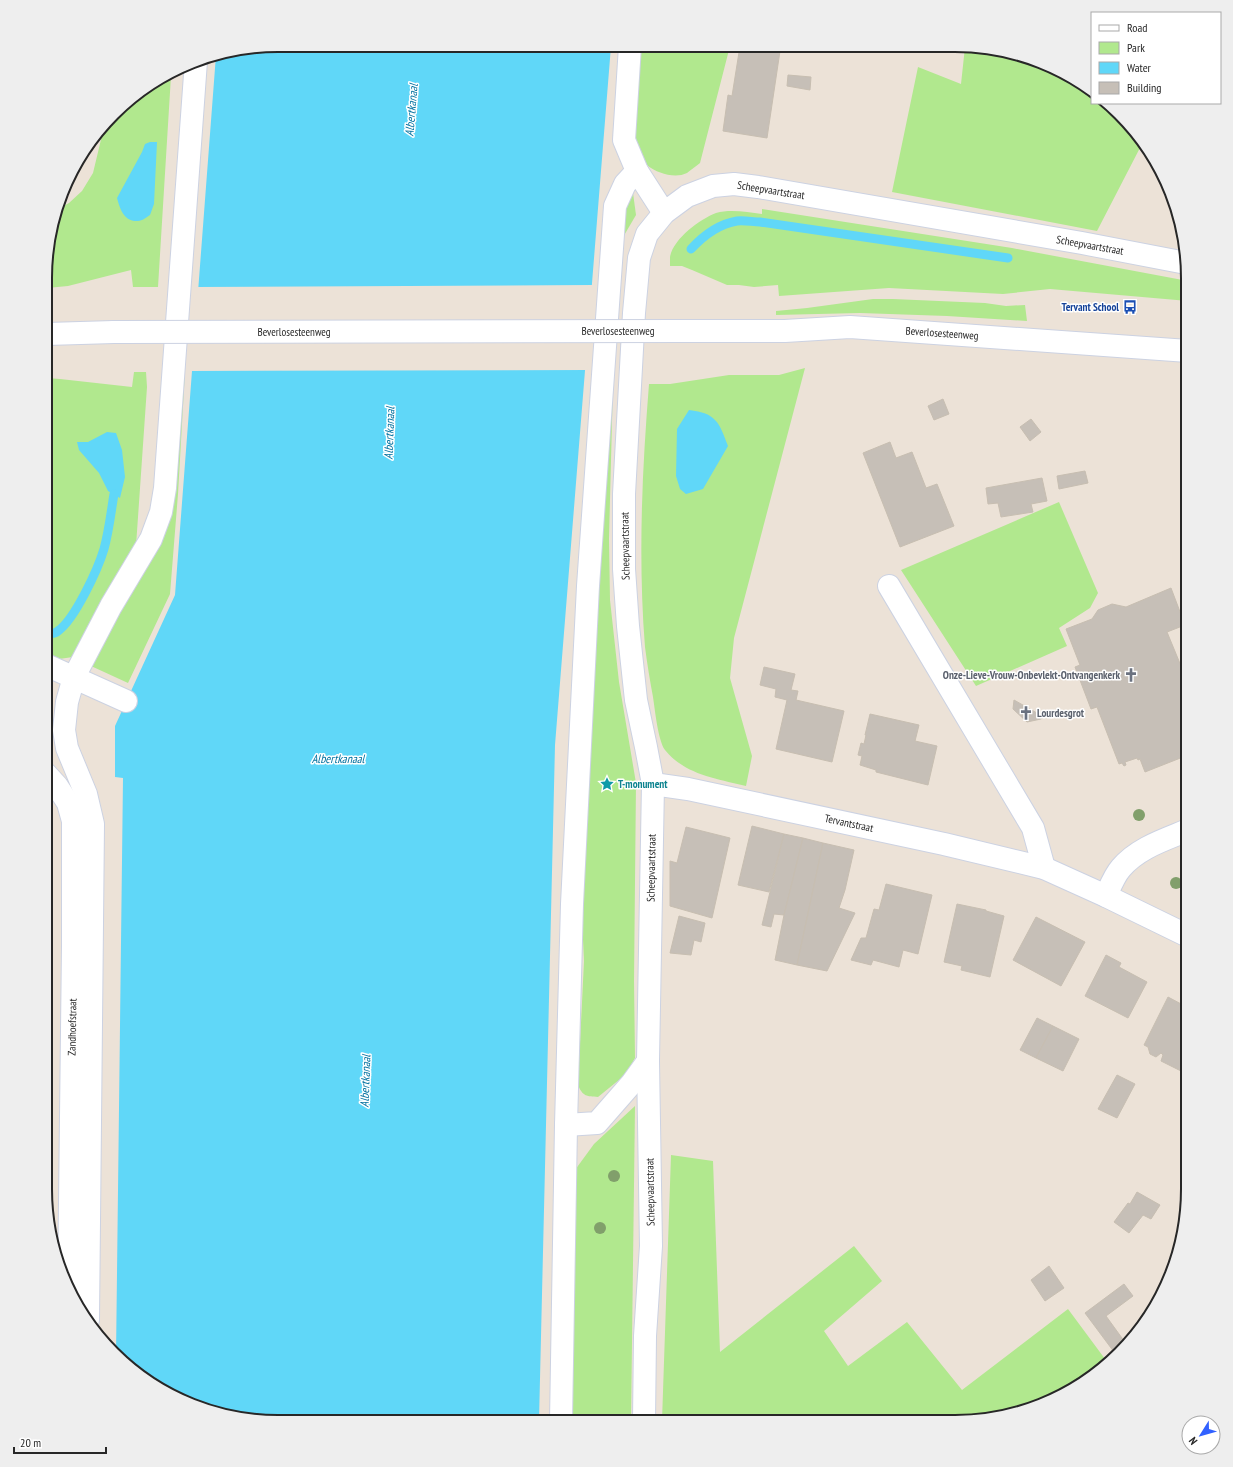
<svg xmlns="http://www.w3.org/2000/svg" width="1233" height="1467" font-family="'PT Sans Narrow',sans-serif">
<rect width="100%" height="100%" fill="#ece2d7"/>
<g fill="#b1e88e">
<path d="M640,46h90l-30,117c-4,3 -9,7 -13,10 -12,6 -30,0 -39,-7 -8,-6 -11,-17 -14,-25z"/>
<path d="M965,47c7,0 15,-1 22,0 33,6 80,22 105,44v12h14l24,21 13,18 -46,89 -205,-39 26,-125 43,17z"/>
<polygon points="171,76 158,287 133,287 131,270 68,286 47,288 47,247 60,208 69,203 82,191 93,173 104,127 124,103"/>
<polygon points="633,193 636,215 619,244 622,204"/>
<path d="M762,209l250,39 176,33v20l-138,-12 -47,5 -114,-6 -110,8 -1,-11 -24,2 -15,-2h-12l-35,-15 -10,-4h-12c0,-3 0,-6 0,-9 3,-18 30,-38 46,-44 14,-4 31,-1 46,1z"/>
<polygon points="873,299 893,299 985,303 1006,306 1025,305 1027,321 947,316 860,313 776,315 776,311 807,308"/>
<path d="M805,368l-71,270 -4,40 22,78 -6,30c-28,-7 -61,-11 -81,-36 -7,-10 -10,-40 -12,-53 -3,-16 -6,-34 -8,-50 -7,-89 -3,-175 4,-263h21l59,-9h50z"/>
<polygon points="185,371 178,494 170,594 128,683 91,666 117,616 139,578 181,372"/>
<polygon points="134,372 146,372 147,387 136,546 73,657 59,659 46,654 47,378 60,379 132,387"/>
<path d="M613,383l-4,156 1,61 9,82 17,101 -2,198 1,77 -10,17 -27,22c-11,-1 -15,0 -20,-12l6,-124 -3,-66 7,-207z"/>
<polygon points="1059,502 1098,593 1090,608 1059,628 1067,646 976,686 901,570"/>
<polygon points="635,1106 631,1421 568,1421 575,1170 594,1144"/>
<polygon points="671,1155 713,1161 720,1352 854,1246 882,1281 824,1331 848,1366 907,1322 962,1390 1068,1309 1108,1363 1072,1391 1030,1410 970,1422 662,1421"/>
</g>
<g fill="#60d7f8">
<polygon points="278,45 611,46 555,745 539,1421 262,1421 203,1410 149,1383 116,1356 123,778 115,777 115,726 175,595 216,55"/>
<path d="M150,142h7l-3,62 -4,11c-3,2 -8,6 -12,6 -14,1 -18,-12 -21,-23l25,-46 3,-8z"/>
<path d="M689,410c27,3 30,12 39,36l-25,43 -17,5 -6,-5 -4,-13 1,-47z"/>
<polygon points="107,432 116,433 122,450 125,477 120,498 108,491 99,473 79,450 77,442 88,442"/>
</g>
<polygon fill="#ece2d7" points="594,285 587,370 190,371 197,287"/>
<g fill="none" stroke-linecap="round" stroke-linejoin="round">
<g stroke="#60d7f8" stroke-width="9">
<path d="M691,249c12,-13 28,-25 46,-28 7,-1 16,1 23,1l248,36"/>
<path d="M46,634c4,0 9,0 12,-3 17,-12 40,-62 46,-82 5,-18 7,-37 10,-55"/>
</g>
</g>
<g fill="#c6bfb7" stroke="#c7beb1">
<polygon points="740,46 752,46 780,51 767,138 723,131 728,95 732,96"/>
<polygon points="788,75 811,77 810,90 787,86"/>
<polygon points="943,399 949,414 934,420 928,406"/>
<polygon points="1031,419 1041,432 1030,441 1020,427"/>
<polygon points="890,442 896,458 912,452 926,488 937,484 954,526 900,547 863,453"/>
<polygon points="1085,471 1088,483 1059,489 1057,476"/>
<polygon points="1042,478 1047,501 1031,504 1033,512 1001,517 998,503 988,504 986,488"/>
<polygon points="1171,588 1185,625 1167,632 1188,683 1188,755 1145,772 1140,759 1138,760 1137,758 1125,762 1126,765 1124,766 1122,763 1119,764 1097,707 1091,709 1075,667 1080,665 1066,629 1092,619 1098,610 1112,604 1126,607"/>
<polygon points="764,667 795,674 791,690 798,691 796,700 844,711 832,762 776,749 787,700 775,697 776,689 760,685"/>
<polygon points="1014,700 1044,717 1041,719 1027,722 1013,709"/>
<polygon points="870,714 919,725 915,741 937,746 928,785 876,772 876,770 860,765 862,756 858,755 861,743 864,744 866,735 865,735"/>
<polygon points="752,826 784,834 769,892 738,885"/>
<polygon points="686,827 730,838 712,918 670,906 670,861 677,863"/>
<polygon points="784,834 803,838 784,915 774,914 771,927 762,925"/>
<polygon points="803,838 823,843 797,965 775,960 784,915"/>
<polygon points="823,843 854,850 845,890 839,908 855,913 827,971 797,965"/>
<polygon points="886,884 932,895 918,954 903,950 899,967 873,960 871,965 851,960 861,938 866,938 874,909 879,910"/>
<polygon points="957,904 986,910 986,911 1004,916 990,977 961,970 962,966 944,962"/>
<polygon points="679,916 705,923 701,942 694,940 691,955 670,953"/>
<polygon points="1036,917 1085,942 1061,986 1013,960"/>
<polygon points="1106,955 1121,963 1119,967 1147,982 1128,1018 1085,996"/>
<polygon points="1168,997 1183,1005 1188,998 1188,1064 1183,1072 1161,1061 1163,1055 1161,1053 1156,1057 1150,1054 1148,1047 1144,1045"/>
<polygon points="1037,1018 1053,1026 1036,1058 1020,1050"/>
<polygon points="1053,1026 1079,1039 1063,1071 1036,1058"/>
<polygon points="1117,1075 1135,1084 1117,1118 1098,1109"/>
<polygon points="1137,1192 1160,1205 1151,1219 1143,1215 1129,1233 1114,1222 1128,1203 1130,1204"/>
<polygon points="1049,1266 1064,1288 1045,1301 1031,1280"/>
<polygon points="1124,1284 1133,1296 1106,1316 1127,1345 1117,1356 1085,1313"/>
</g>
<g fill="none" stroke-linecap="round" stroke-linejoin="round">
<defs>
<g id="minor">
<polyline points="630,46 624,140 637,171 664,213"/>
<polyline points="686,331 785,331 850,327 1188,351"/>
<polyline points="47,334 114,332"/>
<polyline points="889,586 1033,828 1044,868"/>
<polyline points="46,665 126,701"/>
<polyline points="46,774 57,786 68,803 73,821 73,945 69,1289"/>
<polyline points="653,784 688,789 944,844 1044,868 1106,896 1188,936"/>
<path d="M1106,896c4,-9 8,-20 15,-28 17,-20 43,-28 67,-38"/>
<polyline points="566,1125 597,1123 632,1083 648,1061"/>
<polyline points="88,1320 93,824 86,794 67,748 64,730 67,702 74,677 111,606 151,539 161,512 165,488 196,61"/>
<polyline points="561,1421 566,1125 572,904 588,586 615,206 625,184 637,171"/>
<polyline points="644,1421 645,1336 651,1246 648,1061 653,784 646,747 636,700 628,626 624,569 624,494 634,313 639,258 647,234 664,213 687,196 713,186 734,184 758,187 1082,243 1186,263"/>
</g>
</defs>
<use href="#minor" stroke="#ccd2e2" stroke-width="24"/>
<use href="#minor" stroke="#fff" stroke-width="22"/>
<defs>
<polyline id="minor-bridge" points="114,332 686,331"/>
</defs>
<use href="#minor-bridge" stroke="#ccd2e2" stroke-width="24" stroke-linecap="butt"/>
<use href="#minor-bridge" stroke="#fff" stroke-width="22"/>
</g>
<g fill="#819f6b">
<circle cx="1139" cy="815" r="6"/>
<circle cx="1176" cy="883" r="6"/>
<circle cx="614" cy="1176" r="6"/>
<circle cx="600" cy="1228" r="6"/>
</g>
<defs>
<symbol id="bus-bare" viewBox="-9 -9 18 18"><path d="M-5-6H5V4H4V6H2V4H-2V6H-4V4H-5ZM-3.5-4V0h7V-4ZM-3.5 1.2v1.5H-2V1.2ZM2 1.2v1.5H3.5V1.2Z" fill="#1a4fb4" stroke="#fff" stroke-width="2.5" paint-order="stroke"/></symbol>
<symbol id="church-bare" viewBox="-9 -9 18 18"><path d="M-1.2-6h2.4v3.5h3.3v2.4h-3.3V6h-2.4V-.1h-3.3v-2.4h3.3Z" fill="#6b7280" stroke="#fff" stroke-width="2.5" paint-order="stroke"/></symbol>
<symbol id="sight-bare" viewBox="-9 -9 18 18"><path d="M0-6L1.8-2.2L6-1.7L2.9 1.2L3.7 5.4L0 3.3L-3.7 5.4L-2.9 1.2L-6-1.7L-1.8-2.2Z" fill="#0f9aa8" stroke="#fff" stroke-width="2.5" paint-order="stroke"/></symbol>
</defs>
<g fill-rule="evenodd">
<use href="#bus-bare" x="1120" y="297" width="20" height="20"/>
<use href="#church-bare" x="1121" y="665" width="20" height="20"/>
<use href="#church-bare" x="1016" y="703" width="20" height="20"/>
<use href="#sight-bare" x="597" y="774" width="20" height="20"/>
</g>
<g text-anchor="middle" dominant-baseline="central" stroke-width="3" stroke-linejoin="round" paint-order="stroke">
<g font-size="11" fill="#272727" stroke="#fff">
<text transform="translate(771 190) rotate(9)">Scheepvaartstraat</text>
<text transform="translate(1090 245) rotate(10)">Scheepvaartstraat</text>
<text x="618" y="331">Beverlosesteenweg</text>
<text x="294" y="332">Beverlosesteenweg</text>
<text transform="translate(942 333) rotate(4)">Beverlosesteenweg</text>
<text transform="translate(625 546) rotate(-91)">Scheepvaartstraat</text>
<text transform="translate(849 823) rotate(12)">Tervantstraat</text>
<text transform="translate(651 868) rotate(-89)">Scheepvaartstraat</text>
<text transform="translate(72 1027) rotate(-89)">Zandhoefstraat</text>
<text transform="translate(650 1192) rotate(-91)">Scheepvaartstraat</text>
</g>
<g font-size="11" font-weight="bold" fill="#164399" stroke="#fff" text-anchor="end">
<text x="1119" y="307">Tervant School</text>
</g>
<g font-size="11" font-weight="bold" fill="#5b616d" stroke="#fff" text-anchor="end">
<text x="1120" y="675">Onze-Lieve-Vrouw-Onbevlekt-Ontvangenkerk</text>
<text x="1037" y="713" text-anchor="start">Lourdesgrot</text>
</g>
<g font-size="11" font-weight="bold" fill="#0d838f" stroke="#fff" text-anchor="start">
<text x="618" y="784">T-monument</text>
</g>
<g font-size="12" font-style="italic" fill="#0372a0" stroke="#fff">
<text transform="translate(411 110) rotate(-85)">Albertkanaal</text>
<text transform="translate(389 433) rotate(-88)">Albertkanaal</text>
<text x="338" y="758">Albertkanaal</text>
<text transform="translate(365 1081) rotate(-88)">Albertkanaal</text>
</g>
</g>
<path d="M0 0H1233V1467H0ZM278 52H955A226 226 0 0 1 1181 278V1189A226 226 0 0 1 955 1415H278A226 226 0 0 1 52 1189V278A226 226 0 0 1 278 52Z" fill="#eee" fill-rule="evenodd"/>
<path fill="none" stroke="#272727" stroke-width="2" d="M278 52H955A226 226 0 0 1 1181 278V1189A226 226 0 0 1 955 1415H278A226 226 0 0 1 52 1189V278A226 226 0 0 1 278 52Z"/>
<rect x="1091" y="12" width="130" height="92" fill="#ffffff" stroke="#a9a9a9"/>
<rect x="1099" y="25" width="20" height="6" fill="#ffffff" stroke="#a9a9a9"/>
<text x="1127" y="32" font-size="12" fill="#272727">Road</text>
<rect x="1099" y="42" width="20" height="12" fill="#b1e88e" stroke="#a9a9a9"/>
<text x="1127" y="52" font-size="12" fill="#272727">Park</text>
<rect x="1099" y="62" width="20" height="12" fill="#60d7f8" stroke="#a9a9a9"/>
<text x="1127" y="72" font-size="12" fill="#272727">Water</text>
<rect x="1099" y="82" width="20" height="12" fill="#c6bfb7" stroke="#a9a9a9"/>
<text x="1127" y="92" font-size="12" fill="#272727">Building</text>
<g transform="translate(1201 1435) rotate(233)"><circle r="19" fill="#ffffff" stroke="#a9a9a9"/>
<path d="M0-3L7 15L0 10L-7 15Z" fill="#3161ff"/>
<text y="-6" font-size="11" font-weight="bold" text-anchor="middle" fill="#272727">N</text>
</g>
<path d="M14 1447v6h92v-6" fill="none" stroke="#272727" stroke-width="2"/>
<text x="20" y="1447" font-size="12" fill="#272727" stroke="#ffffff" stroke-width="3" paint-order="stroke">20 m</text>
</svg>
